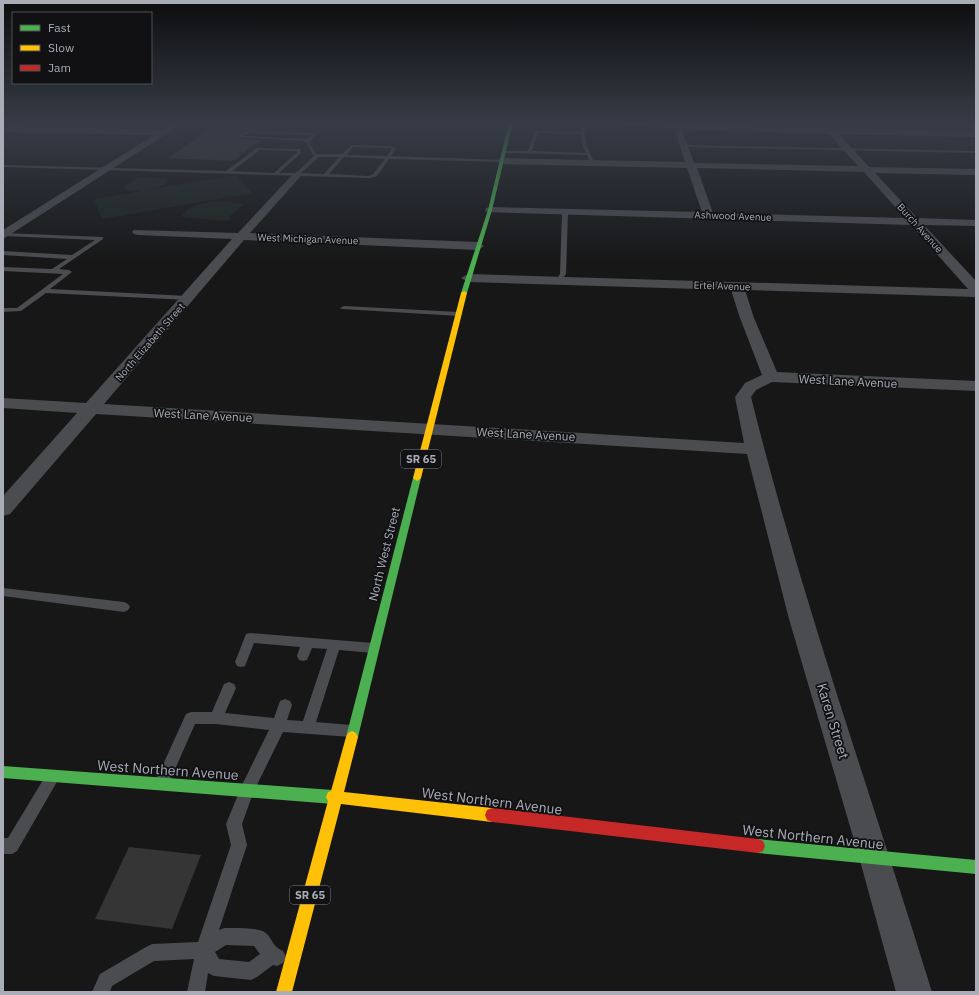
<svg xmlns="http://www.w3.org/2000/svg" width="979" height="995" font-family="'IBM Plex Sans',sans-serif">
<rect width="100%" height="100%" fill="#171717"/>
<g fill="#1d241e">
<polygon points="688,122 976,122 976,131 788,128"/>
<polygon points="236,175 252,193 102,219 94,199"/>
<path d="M138,177l28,1 2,2c-6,11 -35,13 -45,8z"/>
<path d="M223,201l21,3 -14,12 1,4 -4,1 -45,-4c5,-14 28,-15 41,-16z"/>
</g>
<g fill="#353536">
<polygon points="247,122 283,122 273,130 242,131 236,138 262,140 256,144 253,144 234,161 168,158 216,125 243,125"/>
<polygon points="129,847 201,855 172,929 95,919"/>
</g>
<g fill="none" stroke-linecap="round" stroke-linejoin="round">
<g fill="#4b4c50" fill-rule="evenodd">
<path d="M580,122h4l2,22 7,16h-4l-2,-5 -83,-2 -2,-1 2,-1h24l7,-20 46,1zM538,133l43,1 1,10 4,9 -54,-2z"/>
<polygon points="720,122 724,122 726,129 724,129"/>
<polygon points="787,122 825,123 827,124 789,124"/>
<path d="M250,131l64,2 2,2 -7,7 7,12h26l10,-9 40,1 4,3 -5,7 111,4 2,1 -2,1 -113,-3 -12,17 -7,2 -367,-11v-2l223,6 31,-23 43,1 1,4 -22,20h17l18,-17 -9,-15 -68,-4 6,-5zM250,133l61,2 -3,4 -65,-3zM353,147l38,1 1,1 -5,7 -40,-1zM260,150l36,1 1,1 -23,21 -42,-2zM319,157h20l-15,17 -23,-1zM344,157l41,2 -12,15 -4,2 -40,-2z"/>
<polygon points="685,145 976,151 976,153 683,147"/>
<polygon points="565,210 568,212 566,274 560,282 558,283 555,281 560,274 562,212"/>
<polygon points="3,233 103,237 103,239 59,269 69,270 72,272 50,289 188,296 191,298 188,300 46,293 21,311 3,312 3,308 17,308 63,274 3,271 3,267 52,269 67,259 3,255 3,251 72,255 95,240 5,236 3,235"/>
<polygon points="344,306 459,312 463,314 459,316 342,309 340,308"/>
<polygon points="3,588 124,602 128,604 130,607 128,610 124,612 3,596"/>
<path d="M250,633l123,10 4,1 2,4 -2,4 -4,1 -34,-3 -23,72 35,3 5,2 2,4 -2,4 -5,2 -68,-5 -30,61 -11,31 5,21 -28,85 5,-2c9,0 35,-1 42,5 7,7 7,14 17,18l3,6 -3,6 -6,3 -4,-1 -16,12 -6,3 -37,-4 -6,-3 -3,19h-18l7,-33 -40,2 -42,25 -2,6h-18l8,-18 46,-27 6,-3 46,-2 33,-97 -5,-21 16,-39 27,-55 -53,-6h-21l-27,61 -5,2 -5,-2 -2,-5 30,-66 5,-2h21l12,-28 5,-2 5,2 2,4 -11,25 49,5 6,-17 5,-2 5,2 2,4 -5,15 16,1 24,-72 -15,-1 -5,12 -4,1 -4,-1 -2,-4 3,-9 -46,-4 -9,23 -4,1 -4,-1 -2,-4 11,-28zM226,945l28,1 6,8 -11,8 -30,-3 -4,-7z"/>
<polygon points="51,773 56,775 58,780 17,851 12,854 3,854 3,838 8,838 46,775"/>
</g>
<g fill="#4b4c50" fill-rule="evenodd">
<polygon points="175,122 185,122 3,239 3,230 154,135 3,132 3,126 162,130"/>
<path d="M595,122h60l101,5 220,4v6l-137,-3 30,33 107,2v6l-101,-2 42,45 59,2v6l-52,-1 52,56v16l-231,-7 9,28 23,54 199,9v10l-204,-9 -16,8 -5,7c50,201 120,397 181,595h-36l-37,-135 -70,-238 -42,-165 -651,-40 -86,100 -7,2v-20l74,-83 -74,-5v-10l83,5 146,-164 -94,-4 -4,-1 -2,-2 2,-2 104,3 56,-60 3,-1 5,3 -2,2 -50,56 228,9 6,4 -6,4 -234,-10 -140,164 640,39 -9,-46 10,-14 17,-8 -22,-57 -9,-28 -263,-8 -7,-4 7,-4 500,15 -57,-64 -425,-13 -1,-2 1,-2 4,-1 212,5 -15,-44 -185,-4 -5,-3 5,-3 183,4 -11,-34 -75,-4zM682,129l147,5 29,32 -164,-3zM697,168l167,4 41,46 -192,-5z"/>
</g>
<g fill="#4caf50" fill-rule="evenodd">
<polygon points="509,122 513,122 492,210 467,293 462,294 461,293 488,210"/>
<polygon points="417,475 421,478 358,737 356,741 352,743 348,741 346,737 413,478"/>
<polygon points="3,766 333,790 338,792 340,797 338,802 333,804 3,778"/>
<polygon points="758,839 976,860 976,874 758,853 753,851 751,846 753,841"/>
</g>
<g fill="#ffc107" fill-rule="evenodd">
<polygon points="464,291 467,293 421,478 417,481 413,478 461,293"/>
<polygon points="352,731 356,733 358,737 344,792 492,808 497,810 499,815 497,820 492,822 341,804 292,992 276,992 328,801 326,797 328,792 331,791 346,737 348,733"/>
</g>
<g fill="#c62828" fill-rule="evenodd">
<polygon points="967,122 976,128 976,131 962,122"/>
<polygon points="492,808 758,839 763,841 765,846 763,851 758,853 492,822 487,820 485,815 487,810"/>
</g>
</g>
<linearGradient id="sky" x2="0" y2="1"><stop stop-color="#0d0d0d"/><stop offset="0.47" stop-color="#363c47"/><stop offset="1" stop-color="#363c47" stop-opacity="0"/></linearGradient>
<rect width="979" height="262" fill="url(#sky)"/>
<g text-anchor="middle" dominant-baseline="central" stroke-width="3.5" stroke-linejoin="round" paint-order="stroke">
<g font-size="10" fill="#a8adb8" stroke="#111113">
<text transform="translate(733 216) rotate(2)">Ashwood Avenue</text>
<text transform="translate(920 228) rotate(48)">Burch Avenue</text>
<text transform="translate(308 239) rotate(2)">West Michigan Avenue</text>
<text transform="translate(722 286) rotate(2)">Ertel Avenue</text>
<text transform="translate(150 342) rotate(-49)">North Elizabeth Street</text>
</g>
<g fill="#111113" stroke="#7b7e86" stroke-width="1">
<rect x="401" y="450" width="40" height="18" rx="3"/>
<rect x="290" y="886" width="40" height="18" rx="3"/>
</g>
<g font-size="11" font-weight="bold" fill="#a8adb8">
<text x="421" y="459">SR 65</text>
<text x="310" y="895">SR 65</text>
</g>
<g font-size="12" fill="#a8adb8" stroke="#111113">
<text transform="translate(848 381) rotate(3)">West Lane Avenue</text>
<text transform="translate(203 415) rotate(3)">West Lane Avenue</text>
<text transform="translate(526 434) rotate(3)">West Lane Avenue</text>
<text transform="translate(384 554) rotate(-76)">North West Street</text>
</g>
<g font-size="14" fill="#a8adb8" stroke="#111113">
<text transform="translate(833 721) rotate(73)">Karen Street</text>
<text transform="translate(168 770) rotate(4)">West Northern Avenue</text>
<text transform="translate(492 801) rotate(7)">West Northern Avenue</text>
<text transform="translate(813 837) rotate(6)">West Northern Avenue</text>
</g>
</g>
<rect width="979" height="995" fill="none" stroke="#a8adb8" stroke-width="8"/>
<rect x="12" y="12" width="140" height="72" fill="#111113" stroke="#4d4f55"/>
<rect x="20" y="25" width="20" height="6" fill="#4caf50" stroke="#4d4f55"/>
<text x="48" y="32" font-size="12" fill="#a8adb8">Fast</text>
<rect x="20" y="45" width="20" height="6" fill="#ffc107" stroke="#4d4f55"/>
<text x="48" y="52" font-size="12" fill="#a8adb8">Slow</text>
<rect x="20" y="65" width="20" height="6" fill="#c62828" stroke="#4d4f55"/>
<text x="48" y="72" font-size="12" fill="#a8adb8">Jam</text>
</svg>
